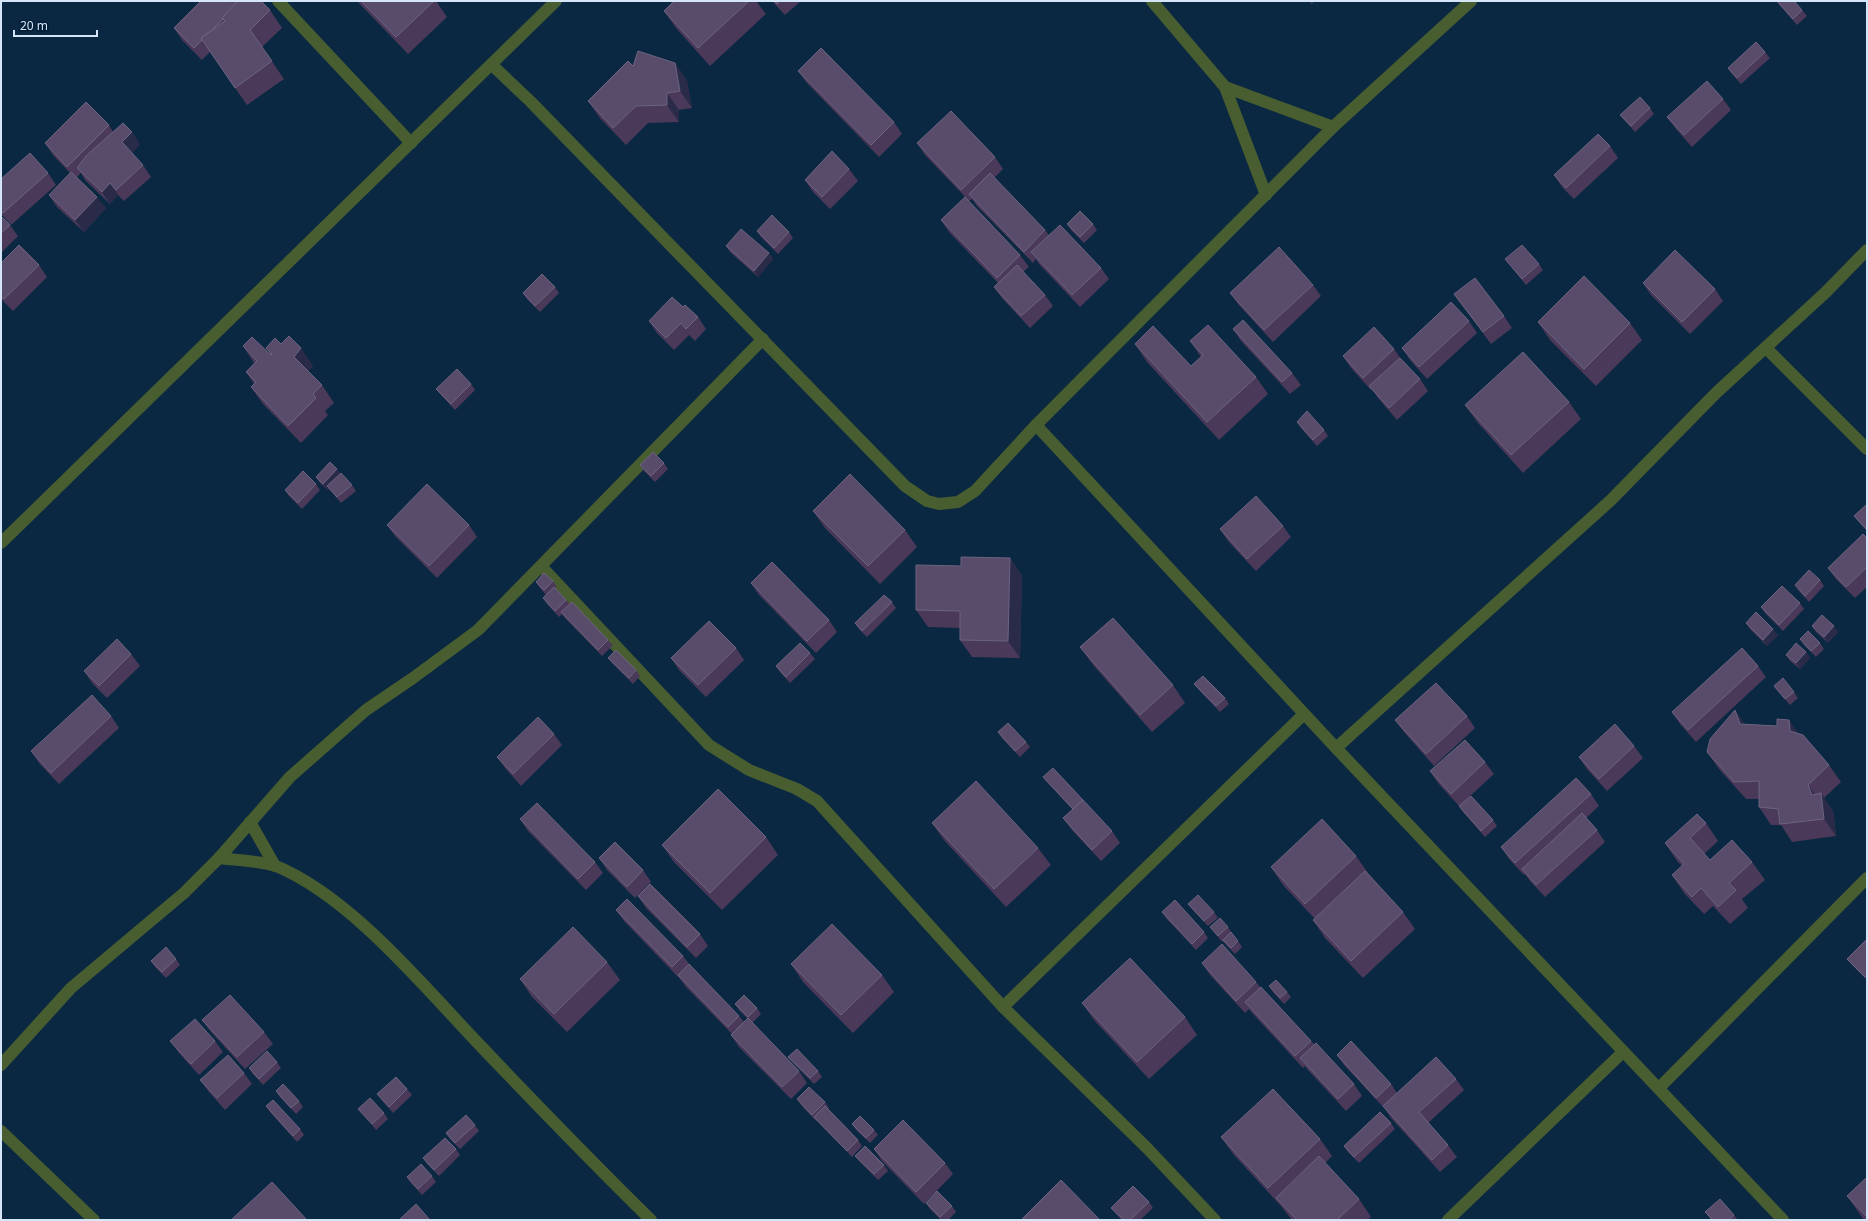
<svg xmlns="http://www.w3.org/2000/svg" width="1868" height="1221" font-family="'Noto Sans',sans-serif">
<rect width="100%" height="100%" fill="#0b2842"/>
<g fill="none" stroke-linecap="round" stroke-linejoin="round">
<g stroke="#485e30" stroke-width="12">
<polyline points="278,1 411,143"/>
<polyline points="1152,1 1225,87 1333,127"/>
<polyline points="492,65 530,101 905,486 927,501 939,504 958,502 975,491 1036,425 1333,127 1471,1"/>
<polyline points="1225,87 1266,195"/>
<polyline points="1766,348 1867,449"/>
<polyline points="1036,425 1336,748 1783,1220"/>
<polyline points="1,543 556,1"/>
<polyline points="541,566 709,745 749,770 797,789 817,801 1003,1007 1147,1148 1215,1220"/>
<polyline points="1336,748 1610,501 1716,393 1826,292 1867,250"/>
<polyline points="250,822 275,866"/>
<path d="M219,858c15,2 43,3 57,8 73,30 145,117 199,174 58,61 116,121 176,180"/>
<polyline points="1003,1007 1304,714"/>
<polyline points="1,1065 71,988 184,893 219,858 290,777 366,710 413,678 478,630 763,339"/>
<polyline points="1659,1088 1867,878"/>
<polyline points="1,1131 94,1220"/>
<polyline points="1448,1220 1623,1052"/>
</g>
</g>
<g fill="#4a3959">
<polygon points="357,1 436,1 447,17 408,54"/>
<polygon points="674,1 756,1 766,14 710,66 676,28 664,11"/>
<polygon points="772,1 801,1 785,15"/>
<polygon points="1309,1 1314,1 1312,4"/>
<polygon points="1776,1 1794,1 1802,10 1807,16 1797,25"/>
<polygon points="270,10 282,28 262,47 284,79 247,105 210,52 202,60 182,40 174,28"/>
<polygon points="1765,52 1770,58 1741,84 1732,74 1728,68"/>
<polygon points="675,63 687,81 692,108 679,110 679,122 648,123 626,145 600,118 588,101 633,66"/>
<polygon points="798,71 894,122 902,134 879,157 806,82"/>
<polygon points="1723,99 1731,110 1692,147 1676,129 1667,117"/>
<polygon points="1650,108 1654,114 1635,132 1625,121 1620,115"/>
<polygon points="109,125 113,132 140,144 132,153 143,165 151,177 124,201 118,195 110,204 85,180 81,173 77,177 106,208 84,232 57,207 49,195 70,173 53,155 45,143"/>
<polygon points="917,143 995,157 1003,169 994,178 1045,230 1049,235 1101,268 1109,279 1080,307 1039,264 1036,259 1033,263 977,206 972,199 969,201 925,155"/>
<polygon points="1610,146 1618,158 1574,199 1562,187 1554,175"/>
<polygon points="849,169 858,181 830,209 813,192 805,180"/>
<polygon points="48,173 56,185 11,225 1,214 1,179"/>
<polygon points="1,216 10,225 18,236 1,253"/>
<polygon points="941,220 1020,255 1029,267 1023,272 1045,295 1053,306 1030,328 1002,298 994,287 998,283 949,232"/>
<polygon points="1067,224 1093,224 1097,230 1084,243 1071,230"/>
<polygon points="757,231 789,232 793,238 778,254 761,237"/>
<polygon points="726,246 769,253 773,259 758,277 730,252"/>
<polygon points="1505,259 1539,264 1543,270 1526,285 1510,265"/>
<polygon points="1,263 39,265 47,277 13,311 1,299"/>
<polygon points="1643,283 1715,289 1723,301 1690,334 1651,295"/>
<polygon points="1313,285 1321,296 1273,342 1238,304 1230,293"/>
<polygon points="555,287 559,293 540,312 527,299 523,293"/>
<polygon points="1454,294 1504,316 1512,328 1491,344"/>
<polygon points="683,307 698,317 706,329 695,341 689,335 674,350 657,333 649,321"/>
<polygon points="1469,321 1477,333 1427,379 1410,360 1402,348"/>
<polygon points="1538,322 1630,323 1642,340 1596,386 1550,340"/>
<polygon points="1233,329 1292,373 1301,385 1290,394 1241,341"/>
<polygon points="1190,341 1256,377 1268,394 1219,440 1147,362 1135,344 1191,366 1201,357"/>
<polygon points="281,344 313,366 308,371 322,385 334,403 325,411 328,415 301,443 263,404 251,387 254,384 246,372 254,363 243,346 271,355 266,348"/>
<polygon points="1394,349 1401,359 1420,379 1428,391 1397,420 1378,398 1372,389 1371,390 1351,368 1343,356"/>
<polygon points="471,384 475,390 455,410 441,395 436,389"/>
<polygon points="1569,402 1581,419 1523,473 1478,423 1465,405"/>
<polygon points="1297,422 1324,430 1328,436 1317,446 1301,428"/>
<polygon points="664,463 668,469 655,482 644,471 640,465"/>
<polygon points="337,469 340,474 352,485 356,491 341,503 329,489 328,490 320,483 316,477"/>
<polygon points="316,484 320,490 302,509 289,496 285,490"/>
<polygon points="1867,504 1867,531 1859,522 1854,516"/>
<polygon points="813,511 905,530 917,547 880,584 825,528"/>
<polygon points="387,525 469,525 477,537 437,578 395,536"/>
<polygon points="1283,526 1291,537 1256,571 1228,541 1220,529"/>
<polygon points="1867,538 1867,587 1855,598 1836,579 1828,568"/>
<polygon points="1010,558 1022,576 1020,658 972,657 960,640 960,628 928,627 916,610 961,566"/>
<polygon points="1820,580 1824,586 1809,602 1799,591 1795,585"/>
<polygon points="553,581 557,587 555,588 566,600 570,604 608,640 613,645 602,656 565,618 562,614 559,617 547,604 543,598 546,595 540,588 536,582"/>
<polygon points="751,583 829,620 837,632 816,653 759,595"/>
<polygon points="892,602 896,608 867,637 859,629 855,623"/>
<polygon points="1800,603 1804,609 1783,631 1765,613 1761,607"/>
<polygon points="1746,623 1778,635 1767,646 1750,629"/>
<polygon points="1812,626 1838,632 1828,643 1816,632"/>
<polygon points="1800,639 1820,643 1824,649 1816,657 1804,645"/>
<polygon points="1080,647 1173,685 1185,703 1152,732 1093,665"/>
<polygon points="736,648 744,660 706,697 679,670 671,658"/>
<polygon points="1806,652 1810,658 1800,669 1790,661 1786,655"/>
<polygon points="810,653 815,659 790,683 780,672 776,666"/>
<polygon points="131,654 140,666 107,698 92,683 84,671"/>
<polygon points="608,658 636,670 640,676 633,684 613,664"/>
<polygon points="1758,666 1766,677 1696,742 1680,724 1672,712"/>
<polygon points="1194,684 1225,698 1229,704 1220,712 1199,690"/>
<polygon points="1774,686 1794,692 1798,698 1790,705"/>
<polygon points="111,716 119,728 59,784 39,763 31,751"/>
<polygon points="1467,716 1475,728 1434,766 1404,732 1395,720"/>
<polygon points="1789,720 1798,734 1829,765 1841,782 1824,798 1833,811 1836,836 1792,842 1781,825 1771,825 1759,807 1759,799 1746,799 1719,769 1707,752 1745,724 1777,726"/>
<polygon points="998,732 1026,742 1030,747 1020,757 1002,738"/>
<polygon points="554,734 562,745 521,786 506,769 497,757"/>
<polygon points="1634,746 1643,758 1607,791 1587,769 1579,757"/>
<polygon points="1485,762 1494,774 1469,797 1493,820 1497,826 1485,837 1463,812 1459,806 1438,783 1430,771"/>
<polygon points="1043,777 1112,831 1120,843 1101,861 1072,830 1063,818 1073,810 1048,783"/>
<polygon points="1591,794 1599,806 1586,818 1597,830 1605,842 1545,897 1530,881 1525,874 1524,875 1509,859 1501,847"/>
<polygon points="520,819 595,862 603,873 586,890 528,831"/>
<polygon points="932,823 1038,848 1051,865 1006,907 944,840"/>
<polygon points="1706,823 1718,841 1704,854 1710,860 1752,862 1765,880 1742,899 1748,908 1730,924 1713,906 1704,914 1684,893 1672,875 1682,866 1677,861 1665,843"/>
<polygon points="766,837 778,855 722,910 674,862 662,845"/>
<polygon points="1356,856 1368,873 1403,912 1415,929 1363,978 1325,938 1313,920 1315,919 1283,885 1271,867"/>
<polygon points="599,858 643,870 651,882 635,898 607,870"/>
<polygon points="638,896 700,934 708,946 696,958 646,908"/>
<polygon points="1188,904 1214,912 1218,918 1208,926 1193,910"/>
<polygon points="616,910 683,956 690,965 739,1016 744,1022 799,1071 807,1083 791,1099 739,1047 731,1035 732,1034 686,987 680,979 624,921"/>
<polygon points="1162,912 1204,932 1208,938 1196,950 1166,918"/>
<polygon points="1210,927 1228,927 1232,933 1231,933 1238,941 1242,947 1235,954 1227,946 1223,941 1222,942 1215,933"/>
<polygon points="1867,939 1867,980 1852,965 1847,959"/>
<polygon points="176,959 180,965 166,978 155,967 151,961"/>
<polygon points="607,962 620,980 567,1032 532,997 520,979"/>
<polygon points="1202,963 1256,982 1260,987 1311,1041 1354,1084 1362,1096 1346,1111 1308,1070 1305,1066 1303,1068 1253,1014 1249,1009 1245,1013 1210,975"/>
<polygon points="791,964 882,975 894,992 853,1033 803,982"/>
<polygon points="1269,986 1287,992 1291,997 1284,1004 1273,992"/>
<polygon points="1082,1003 1185,1017 1197,1035 1149,1079 1094,1020"/>
<polygon points="735,1004 757,1008 761,1014 752,1023 739,1010"/>
<polygon points="202,1020 264,1032 273,1044 245,1069 211,1032"/>
<polygon points="170,1041 215,1041 223,1052 199,1075 179,1053"/>
<polygon points="1337,1055 1391,1084 1397,1093 1456,1079 1464,1090 1428,1123 1448,1145 1457,1157 1440,1172 1391,1118 1385,1109 1345,1066"/>
<polygon points="788,1057 818,1071 822,1077 814,1084 793,1063"/>
<polygon points="277,1062 281,1068 263,1085 253,1074 249,1068"/>
<polygon points="244,1073 252,1084 225,1110 209,1092 200,1080"/>
<polygon points="407,1089 412,1095 393,1113 382,1100 377,1094"/>
<polygon points="276,1091 299,1101 303,1107 296,1114 280,1097"/>
<polygon points="797,1099 825,1102 829,1108 828,1109 858,1140 862,1146 852,1157 817,1121 816,1121 801,1105"/>
<polygon points="266,1106 300,1129 304,1135 297,1142 270,1112"/>
<polygon points="358,1109 384,1113 388,1119 376,1130 363,1114"/>
<polygon points="1391,1123 1395,1129 1359,1163 1348,1152 1344,1146"/>
<polygon points="852,1124 874,1130 878,1135 870,1143 856,1130"/>
<polygon points="475,1125 479,1131 460,1149 450,1139 446,1133"/>
<polygon points="1221,1137 1320,1139 1332,1156 1325,1163 1359,1199 1371,1217 1367,1220 1292,1220 1280,1205 1234,1155"/>
<polygon points="456,1149 460,1155 439,1176 427,1164 423,1158"/>
<polygon points="874,1149 945,1163 953,1174 924,1204 882,1161"/>
<polygon points="855,1156 884,1165 888,1171 878,1180 860,1162"/>
<polygon points="432,1176 436,1182 422,1195 411,1183 407,1177"/>
<polygon points="1867,1177 1867,1220 1864,1220 1847,1196"/>
<polygon points="1149,1202 1153,1208 1140,1220 1122,1220 1116,1214 1111,1208"/>
<polygon points="926,1203 952,1206 956,1212 948,1220 941,1220 930,1209"/>
<polygon points="1705,1212 1734,1215 1738,1220 1711,1220"/>
</g>
<g fill="#2a2a49">
<polygon points="675,63 687,81 692,108 680,91"/>
<polygon points="667,93 679,110 679,122 667,105"/>
<polygon points="132,132 140,144 131,154 122,142"/>
<polygon points="110,183 118,195 110,204 102,192"/>
<polygon points="97,197 106,208 84,232 75,220"/>
<polygon points="769,253 773,259 758,277 754,271"/>
<polygon points="301,348 313,366 306,374 294,357"/>
<polygon points="337,469 341,475 327,486 329,489 328,490 323,484"/>
<polygon points="1010,558 1022,576 1020,658 1008,641"/>
<polygon points="1834,626 1838,632 1828,643 1824,637"/>
<polygon points="1773,629 1778,635 1767,646 1763,640"/>
<polygon points="1806,652 1810,658 1800,669 1796,663"/>
<polygon points="1735,710 1747,727 1740,724"/>
<polygon points="1789,720 1801,737 1790,731"/>
<polygon points="1808,785 1820,802 1821,793 1833,811 1836,836 1824,819 1812,795"/>
</g>
<g fill="#584c6a" stroke="#6c6480">
<polygon points="201,1 238,1 222,18 223,19 212,30 201,38 202,40 194,48 174,28"/>
<polygon points="238,1 261,1 270,10 250,30 272,61 235,88 201,38 225,21 222,18"/>
<polygon points="361,1 434,1 396,37"/>
<polygon points="674,1 749,1 698,48 664,11"/>
<polygon points="774,1 780,1 777,4"/>
<polygon points="1777,1 1794,1 1802,10 1793,19"/>
<polygon points="1756,42 1765,52 1737,78 1728,68"/>
<polygon points="821,48 894,122 871,145 798,71"/>
<polygon points="638,51 675,63 680,91 667,93 667,105 636,106 613,128 588,101 628,61 633,66"/>
<polygon points="1707,81 1723,99 1684,135 1667,117"/>
<polygon points="1640,97 1650,108 1631,126 1620,115"/>
<polygon points="86,102 109,125 67,167 45,143"/>
<polygon points="951,111 995,157 961,190 917,143"/>
<polygon points="123,123 132,132 122,142 143,165 116,190 110,183 102,192 77,168 86,156"/>
<polygon points="1598,134 1610,146 1566,188 1554,175"/>
<polygon points="832,151 849,169 822,197 805,180"/>
<polygon points="30,153 48,173 3,213 1,211 1,179"/>
<polygon points="71,172 97,197 75,220 49,195"/>
<polygon points="990,173 1045,230 1024,252 969,194"/>
<polygon points="965,197 1020,255 997,278 941,220"/>
<polygon points="1080,211 1093,224 1080,237 1067,224"/>
<polygon points="772,215 789,232 774,248 757,231"/>
<polygon points="1,216 10,225 1,233"/>
<polygon points="1060,225 1101,268 1072,295 1031,252"/>
<polygon points="741,229 769,253 754,271 726,246"/>
<polygon points="19,245 39,265 4,299 1,296 1,263"/>
<polygon points="1522,245 1539,264 1522,279 1505,259"/>
<polygon points="1279,247 1313,285 1264,330 1230,293"/>
<polygon points="1675,250 1715,289 1682,322 1643,283"/>
<polygon points="1017,265 1045,295 1021,316 994,287"/>
<polygon points="542,274 555,287 535,306 523,293"/>
<polygon points="1584,276 1630,323 1584,369 1538,322"/>
<polygon points="1475,278 1504,316 1483,332 1454,294"/>
<polygon points="672,297 683,307 685,305 698,317 686,329 681,323 666,338 649,321"/>
<polygon points="1451,302 1469,321 1419,367 1402,348"/>
<polygon points="1243,320 1292,373 1282,382 1233,329"/>
<polygon points="1208,325 1256,377 1207,422 1135,344 1153,326 1191,366 1203,355 1190,341"/>
<polygon points="1374,327 1394,349 1363,378 1343,356"/>
<polygon points="289,336 301,348 294,357 322,385 313,394 316,398 288,426 251,387 256,382 246,372 257,361 243,346 252,337 271,355 272,354 266,348 275,338 281,344"/>
<polygon points="1523,352 1569,402 1511,455 1465,405"/>
<polygon points="1400,358 1420,379 1389,408 1369,386"/>
<polygon points="457,369 471,384 451,404 436,389"/>
<polygon points="1307,411 1324,430 1313,440 1297,422"/>
<polygon points="653,452 664,463 651,476 640,465"/>
<polygon points="330,462 337,469 323,484 316,477"/>
<polygon points="303,471 316,484 298,503 285,490"/>
<polygon points="341,473 352,485 337,497 327,486"/>
<polygon points="850,474 905,530 868,566 813,511"/>
<polygon points="427,484 469,525 429,566 387,525"/>
<polygon points="1256,496 1283,526 1247,559 1220,529"/>
<polygon points="1867,504 1867,530 1854,516"/>
<polygon points="1863,534 1867,538 1867,567 1846,587 1828,568"/>
<polygon points="961,557 1010,558 1008,641 960,640 960,611 916,610 916,565 961,566"/>
<polygon points="772,562 829,620 807,641 751,583"/>
<polygon points="1809,570 1820,580 1805,596 1795,585"/>
<polygon points="544,573 553,581 544,590 536,582"/>
<polygon points="1782,586 1800,603 1779,625 1761,607"/>
<polygon points="554,587 566,600 555,611 543,598"/>
<polygon points="884,595 892,602 862,631 855,623"/>
<polygon points="572,602 608,640 598,650 561,612"/>
<polygon points="1756,612 1773,629 1763,640 1746,623"/>
<polygon points="1822,615 1834,626 1824,637 1812,626"/>
<polygon points="1113,618 1173,685 1140,715 1080,647"/>
<polygon points="709,621 736,648 698,685 671,658"/>
<polygon points="1808,631 1820,643 1811,651 1800,639"/>
<polygon points="117,639 131,654 99,686 84,671"/>
<polygon points="800,643 810,653 786,677 776,666"/>
<polygon points="1796,643 1806,652 1796,663 1786,655"/>
<polygon points="1742,648 1758,666 1688,730 1672,712"/>
<polygon points="616,650 636,670 629,678 608,658"/>
<polygon points="1203,676 1225,698 1216,706 1194,684"/>
<polygon points="1783,678 1794,692 1785,699 1774,686"/>
<polygon points="1436,683 1467,716 1426,754 1395,720"/>
<polygon points="92,695 111,716 51,773 31,751"/>
<polygon points="1735,710 1740,724 1777,726 1777,719 1789,720 1790,731 1803,735 1829,765 1808,785 1812,795 1821,793 1824,819 1780,824 1778,809 1759,807 1759,781 1734,782 1707,752 1710,739"/>
<polygon points="538,717 554,734 513,774 497,757"/>
<polygon points="1008,723 1026,742 1015,751 998,732"/>
<polygon points="1615,724 1634,746 1599,779 1579,757"/>
<polygon points="1465,740 1485,762 1451,794 1430,771"/>
<polygon points="1053,768 1083,800 1073,809 1043,777"/>
<polygon points="1576,778 1591,794 1515,863 1501,847"/>
<polygon points="976,781 1038,848 994,889 932,823"/>
<polygon points="718,789 766,837 710,893 662,845"/>
<polygon points="1471,796 1493,820 1481,831 1459,806"/>
<polygon points="1083,800 1112,831 1092,850 1063,818"/>
<polygon points="537,803 595,862 578,879 520,819"/>
<polygon points="1582,813 1597,830 1536,885 1522,869"/>
<polygon points="1697,814 1706,823 1690,838 1710,860 1732,840 1752,862 1729,883 1736,890 1718,907 1701,888 1692,897 1672,875 1684,864 1665,843"/>
<polygon points="1322,819 1356,856 1305,904 1271,867"/>
<polygon points="615,842 643,870 627,887 599,858"/>
<polygon points="1365,871 1403,912 1351,961 1313,920"/>
<polygon points="650,884 700,934 687,947 638,896"/>
<polygon points="1198,895 1214,912 1204,921 1188,904"/>
<polygon points="627,899 683,956 672,967 616,910"/>
<polygon points="1175,900 1204,932 1192,944 1162,912"/>
<polygon points="1220,918 1228,927 1218,936 1210,927"/>
<polygon points="832,924 882,975 841,1015 791,964"/>
<polygon points="573,927 607,962 554,1014 520,979"/>
<polygon points="1231,932 1238,941 1231,948 1223,940"/>
<polygon points="1867,939 1867,975 1865,977 1847,959"/>
<polygon points="1222,944 1256,982 1236,1001 1202,963"/>
<polygon points="166,947 176,959 162,972 151,961"/>
<polygon points="1130,958 1185,1017 1137,1062 1082,1003"/>
<polygon points="689,964 739,1016 728,1027 678,975"/>
<polygon points="1276,980 1287,992 1280,998 1269,986"/>
<polygon points="1261,987 1311,1041 1295,1056 1245,1002"/>
<polygon points="230,995 264,1032 237,1057 202,1020"/>
<polygon points="744,995 757,1008 748,1017 735,1004"/>
<polygon points="748,1018 799,1071 782,1087 731,1035"/>
<polygon points="195,1019 215,1041 191,1064 170,1041"/>
<polygon points="1351,1041 1391,1084 1376,1098 1337,1055"/>
<polygon points="1316,1043 1354,1084 1338,1099 1300,1058"/>
<polygon points="797,1049 818,1071 810,1078 788,1057"/>
<polygon points="267,1051 277,1062 259,1079 249,1068"/>
<polygon points="228,1055 244,1073 217,1098 200,1080"/>
<polygon points="1436,1057 1456,1079 1419,1112 1448,1145 1432,1160 1383,1106"/>
<polygon points="396,1077 407,1089 389,1107 377,1094"/>
<polygon points="283,1084 299,1101 291,1108 276,1091"/>
<polygon points="809,1087 825,1102 812,1115 797,1099"/>
<polygon points="1273,1089 1320,1139 1268,1188 1221,1137"/>
<polygon points="370,1098 384,1113 372,1124 358,1109"/>
<polygon points="273,1100 300,1129 293,1136 266,1106"/>
<polygon points="825,1106 858,1140 847,1151 814,1117"/>
<polygon points="1380,1112 1391,1123 1354,1157 1344,1146"/>
<polygon points="466,1115 475,1125 455,1143 446,1133"/>
<polygon points="860,1116 874,1130 866,1138 852,1124"/>
<polygon points="903,1120 945,1163 916,1192 874,1149"/>
<polygon points="445,1138 456,1149 434,1170 423,1158"/>
<polygon points="865,1146 884,1165 874,1174 855,1156"/>
<polygon points="1319,1156 1359,1199 1337,1220 1297,1220 1276,1198"/>
<polygon points="421,1164 432,1176 418,1189 407,1177"/>
<polygon points="1867,1177 1867,1217 1847,1196"/>
<polygon points="1061,1180 1100,1220 1021,1220"/>
<polygon points="272,1182 307,1220 231,1220"/>
<polygon points="1133,1186 1149,1202 1130,1220 1124,1220 1111,1208"/>
<polygon points="937,1191 952,1206 940,1217 926,1203"/>
<polygon points="1720,1199 1734,1215 1729,1220 1713,1220 1705,1212"/>
<polygon points="416,1204 430,1220 401,1220 400,1219"/>
</g>
<rect width="1868" height="1221" fill="none" stroke="#d5e6f8" stroke-width="4"/>
<path d="M14 30v6h83v-6" fill="none" stroke="#d5e6f8" stroke-width="2"/>
<text x="20" y="30" font-size="12" fill="#d5e6f8" stroke="#021e38" stroke-width="3" paint-order="stroke">20 m</text>
</svg>
